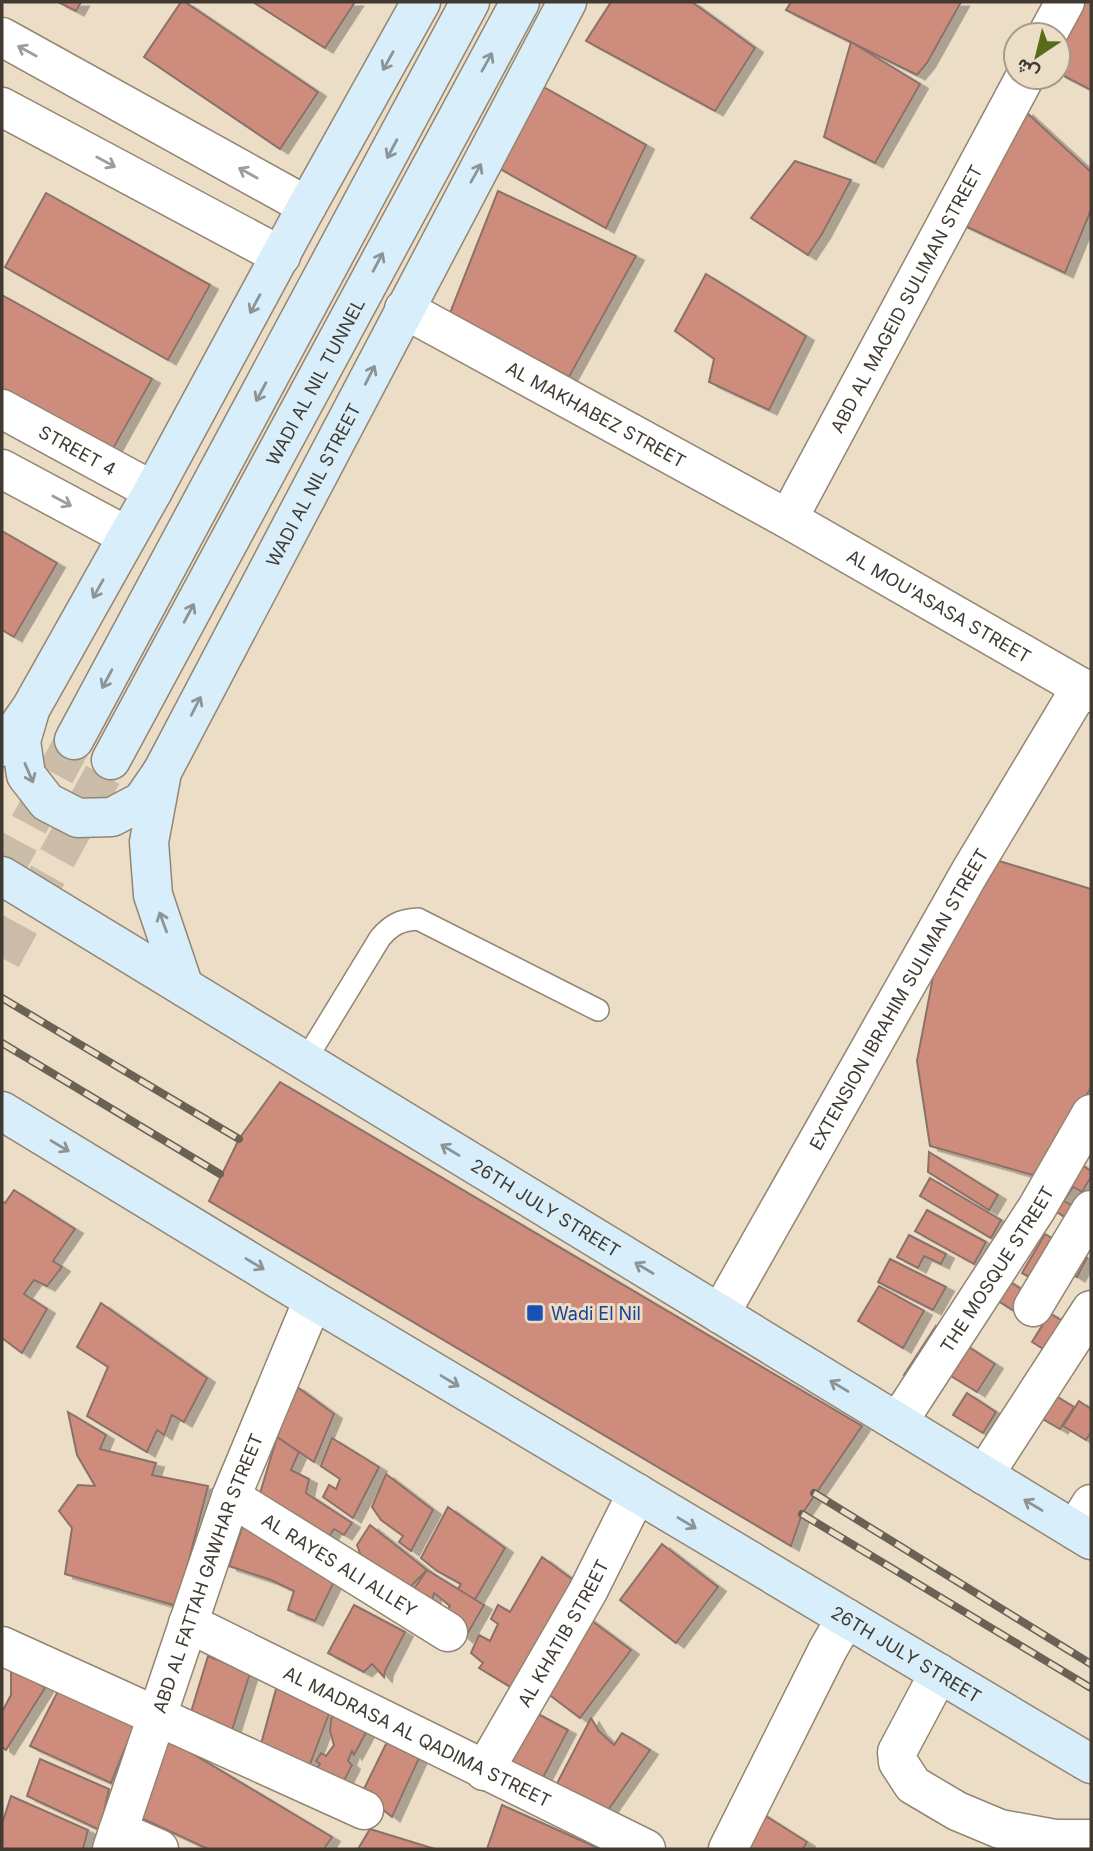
<svg xmlns="http://www.w3.org/2000/svg" width="1093" height="1851" font-family="Inter,Vazirmatn,sans-serif">
<defs>
<filter id="shadow"><feDropShadow dx="8" dy="4.5" stdDeviation="0" flood-color="#0004"/></filter>
</defs>
<rect width="100%" height="100%" fill="#ecddc7"/>
<g fill="#ce8d7b" stroke="#8a716a" stroke-width="2" filter="url(#shadow)">
<polygon points="58,2 81,2 76,11"/>
<polygon points="181,2 185,2 318,92 280,149 144,57"/>
<polygon points="253,2 355,2 325,48"/>
<polygon points="611,2 692,2 755,48 715,111 586,41"/>
<polygon points="791,2 961,2 927,63 917,75 786,10"/>
<polygon points="1079,2 1091,2 1091,90 1058,73 1058,43"/>
<polygon points="851,42 920,84 875,163 824,137"/>
<polygon points="542,86 646,145 606,228 493,165"/>
<polygon points="1025,111 1091,172 1091,210 1065,273 959,223"/>
<polygon points="795,161 851,180 822,234 808,255 751,218"/>
<polygon points="498,191 636,256 569,377 450,313"/>
<polygon points="46,193 210,285 168,360 5,267"/>
<polygon points="706,274 806,336 769,410 709,382 714,359 675,331"/>
<polygon points="2,295 152,379 110,454 2,393"/>
<polygon points="2,531 57,563 14,637 2,630"/>
<polygon points="996,860 1091,889 1091,1088 1033,1175 930,1146 917,1061 937,956"/>
<polygon points="280,1082 862,1426 802,1514 791,1546 209,1201 239,1139"/>
<polygon points="929,1152 998,1195 989,1210 928,1172"/>
<polygon points="1064,1153 1091,1171 1091,1177 1082,1192 1073,1187 1064,1201 1073,1206 1066,1218 1036,1198"/>
<polygon points="930,1178 1001,1220 991,1238 920,1196"/>
<polygon points="14,1190 75,1229 53,1261 62,1267 47,1286 34,1280 24,1294 47,1309 22,1353 2,1338 2,1201 5,1203"/>
<polygon points="927,1210 986,1242 974,1264 915,1231"/>
<polygon points="1045,1234 1087,1258 1077,1277 1054,1263 1042,1284 1022,1273"/>
<polygon points="909,1235 946,1254 941,1264 924,1256 918,1268 897,1257"/>
<polygon points="890,1259 946,1287 933,1310 878,1282"/>
<polygon points="1004,1278 1026,1292 1014,1311 992,1297"/>
<polygon points="879,1286 924,1311 903,1348 858,1321"/>
<polygon points="101,1303 207,1378 184,1422 172,1415 164,1435 157,1430 147,1452 87,1416 108,1367 77,1347"/>
<polygon points="1050,1313 1084,1335 1066,1363 1032,1342"/>
<polygon points="936,1326 995,1364 977,1392 941,1370 928,1390 904,1375"/>
<polygon points="296,1386 334,1414 314,1462 277,1437"/>
<polygon points="1046,1390 1074,1407 1060,1429 1032,1413"/>
<polygon points="967,1393 996,1412 983,1433 953,1415"/>
<polygon points="1079,1401 1091,1409 1091,1432 1086,1440 1063,1426"/>
<polygon points="68,1412 106,1435 100,1449 156,1463 152,1475 208,1486 177,1606 65,1574 72,1528 59,1511 78,1485 95,1486 77,1455"/>
<polygon points="277,1437 299,1452 291,1470 309,1479 306,1493 352,1523 344,1535 334,1529 324,1545 258,1500"/>
<polygon points="332,1438 379,1467 353,1518 323,1497 329,1485 336,1489 340,1479 321,1466"/>
<polygon points="386,1474 433,1510 411,1551 399,1542 403,1536 381,1520 372,1507"/>
<polygon points="448,1507 505,1548 473,1603 456,1592 461,1584 437,1571 421,1558"/>
<polygon points="244,1522 337,1576 315,1621 288,1610 294,1591 271,1580 229,1566"/>
<polygon points="370,1525 427,1570 402,1595 362,1558 357,1545"/>
<polygon points="662,1544 718,1587 676,1643 620,1600"/>
<polygon points="542,1557 584,1588 522,1694 479,1668 483,1663 471,1653 479,1635 490,1641 498,1624 491,1619 498,1605 510,1612"/>
<polygon points="427,1570 484,1605 465,1638 442,1617 450,1606 434,1593 430,1610 409,1596"/>
<polygon points="354,1605 405,1632 385,1671 384,1677 372,1664 364,1672 328,1653"/>
<polygon points="584,1615 631,1650 580,1718 543,1690"/>
<polygon points="208,1656 250,1673 228,1743 188,1722"/>
<polygon points="21,1671 45,1688 6,1750 2,1747 2,1712 11,1695 11,1672"/>
<polygon points="278,1682 332,1706 306,1775 258,1755"/>
<polygon points="58,1691 134,1726 111,1783 30,1746"/>
<polygon points="525,1707 568,1730 538,1787 498,1769"/>
<polygon points="338,1710 368,1729 354,1755 352,1751 348,1761 352,1765 343,1783 311,1779 320,1764 316,1761 321,1753 326,1756 334,1745 330,1731 331,1719"/>
<polygon points="591,1718 599,1731 614,1745 622,1733 650,1750 604,1816 551,1795"/>
<polygon points="168,1739 332,1837 324,1849 208,1849 137,1816"/>
<polygon points="387,1742 420,1756 392,1817 362,1793"/>
<polygon points="40,1759 109,1789 100,1830 27,1796"/>
<polygon points="11,1796 88,1830 83,1849 2,1849 2,1824"/>
<polygon points="502,1805 600,1849 487,1849"/>
<polygon points="758,1811 807,1842 803,1849 744,1849"/>
<polygon points="370,1829 435,1849 358,1849"/>
</g>
<g fill="none" stroke-linecap="round" stroke-linejoin="round">
<g stroke="#cabca9" stroke-width="38" stroke-dasharray="38 19" stroke-linecap="butt">
<polyline points="2,875 74,740"/>
<polyline points="2,958 111,760"/>
</g>
<defs>
<path id="lane" d="M305,1061l75,-123c11,-13 20,-18 38,-19l180,91"/>
<g id="street">
<polyline points="1047,35 1065,2"/>
<polyline points="2,37 307,206"/>
<polyline points="2,107 281,256"/>
<path id="s1" d="M404,309l384,210 303,174"/>
<path id="s2" d="M2,409l151,82"/>
<polyline points="2,469 127,536"/>
<path id="s3" d="M788,519l237,-442"/>
<polyline points="1033,1307 1091,1210"/>
<path id="s4" d="M720,1314l250,-442 111,-185"/>
<path id="s5" d="M898,1422l139,-214 54,-94"/>
<polyline points="984,1475 1091,1310"/>
<path id="s6" d="M231,1497l217,135"/>
<polyline points="1075,1530 1091,1504"/>
<path id="s7" d="M188,1623l458,226"/>
<polyline points="2,1646 364,1810"/>
<polyline points="939,1673 897,1752 898,1762 913,1785 957,1811 1000,1829 1055,1839 1091,1839"/>
<path id="s8" d="M484,1771l104,-180 49,-98"/>
<polyline points="118,1831 159,1849"/>
<path id="s9" d="M112,1849l119,-352 82,-197"/>
<polyline points="728,1849 828,1649 846,1618"/>
</g>
<g id="secondary">
<polyline points="29,714 21,741 26,775 47,802 78,818 112,817 142,801 162,772"/>
<polyline points="74,740 470,2"/>
<polyline points="2,747 10,738 31,708 153,491 307,206 421,2"/>
<path id="s10" d="M111,760l409,-758"/>
<path id="s11" d="M2,876l1089,664"/>
<path id="s12" d="M184,987l-31,-92 -4,-53 13,-70 405,-770"/>
<path id="s13" d="M2,1111l311,189 778,464"/>
</g>
</defs>
<use href="#lane" stroke="#938571" stroke-width="24"/>
<use href="#street" stroke="#938571" stroke-width="41"/>
<use href="#secondary" stroke="#938571" stroke-width="41"/>
<use href="#lane" stroke="#fff" stroke-width="21"/>
<use href="#street" stroke="#fff" stroke-width="38"/>
<use href="#secondary" stroke="#d8effb" stroke-width="38"/>
<defs>
<g id="rail">
<polyline points="2,998 239,1139"/>
<polyline points="2,1043 220,1174"/>
<polyline points="814,1493 1091,1664"/>
<polyline points="802,1514 1091,1688"/>
</g>
</defs>
<use href="#rail" stroke="#6a6255" stroke-width="8"/>
<use href="#rail" stroke="#ecddc7" stroke-width="5" stroke-dasharray="16" stroke-linecap="butt"/>
</g>
<defs><path id="oneway-shaft" d="M-6 0H5M1.5-3L5.5 0L1.5 3" fill="none" stroke-width="1.6" stroke-linecap="round" stroke-linejoin="round" transform="scale(1.75)"/></defs>
<g stroke="#a09c98">
<use href="#oneway-shaft" transform="translate(27 51) rotate(-151)"/>
<use href="#oneway-shaft" transform="translate(106 162) rotate(28)"/>
<use href="#oneway-shaft" transform="translate(248 173) rotate(-151)"/>
<use href="#oneway-shaft" transform="translate(62 501) rotate(28)"/>
</g>
<g stroke="#8c9496">
<use href="#oneway-shaft" transform="translate(388 61) rotate(119)"/>
<use href="#oneway-shaft" transform="translate(487 62) rotate(-61)"/>
<use href="#oneway-shaft" transform="translate(392 149) rotate(118)"/>
<use href="#oneway-shaft" transform="translate(476 173) rotate(-61)"/>
<use href="#oneway-shaft" transform="translate(378 262) rotate(-62)"/>
<use href="#oneway-shaft" transform="translate(255 304) rotate(118)"/>
<use href="#oneway-shaft" transform="translate(370 375) rotate(-63)"/>
<use href="#oneway-shaft" transform="translate(261 392) rotate(118)"/>
<use href="#oneway-shaft" transform="translate(98 589) rotate(119)"/>
<use href="#oneway-shaft" transform="translate(189 613) rotate(-62)"/>
<use href="#oneway-shaft" transform="translate(107 679) rotate(118)"/>
<use href="#oneway-shaft" transform="translate(196 706) rotate(-63)"/>
<use href="#oneway-shaft" transform="translate(29 773) rotate(67)"/>
<use href="#oneway-shaft" transform="translate(163 922) rotate(-110)"/>
<use href="#oneway-shaft" transform="translate(60 1146) rotate(31)"/>
<use href="#oneway-shaft" transform="translate(450 1150) rotate(-149)"/>
<use href="#oneway-shaft" transform="translate(255 1264) rotate(31)"/>
<use href="#oneway-shaft" transform="translate(644 1268) rotate(-149)"/>
<use href="#oneway-shaft" transform="translate(450 1381) rotate(31)"/>
<use href="#oneway-shaft" transform="translate(839 1386) rotate(-149)"/>
<use href="#oneway-shaft" transform="translate(1033 1505) rotate(-149)"/>
<use href="#oneway-shaft" transform="translate(687 1523) rotate(31)"/>
</g>
<rect fill="#1a4fb4" stroke="#ecddc7" stroke-width="2.5" x="526" y="1304" width="18" height="18" rx="3.5"/>
<g text-anchor="middle" dominant-baseline="central" stroke-width="6" stroke-linejoin="round" paint-order="stroke">
<g font-size="18" fill="#403a31" stroke="#ecddc7">
<text stroke="none"><textPath href="#s3" startOffset="250">ABD AL MAGEID SULIMAN STREET</textPath></text>
<text stroke="none"><textPath href="#s10" startOffset="430">WADI AL NIL TUNNEL</textPath></text>
<text stroke="none"><textPath href="#s1" startOffset="219">AL MAKHABEZ STREET</textPath></text>
<text stroke="none"><textPath href="#s2" startOffset="86">STREET 4</textPath></text>
<text stroke="none"><textPath href="#s12" startOffset="546">WADI AL NIL STREET</textPath></text>
<text stroke="none"><textPath href="#s1" startOffset="612">AL MOU'ASASA STREET</textPath></text>
<text stroke="none"><textPath href="#s4" startOffset="362">EXTENSION IBRAHIM SULIMAN STREET</textPath></text>
<text stroke="none"><textPath href="#s11" startOffset="637">26TH JULY STREET</textPath></text>
<text stroke="none"><textPath href="#s5" startOffset="182">THE MOSQUE STREET</textPath></text>
<text stroke="none"><textPath href="#s6" startOffset="128">AL RAYES ALI ALLEY</textPath></text>
<text stroke="none"><textPath href="#s9" startOffset="292">ABD AL FATTAH GAWHAR STREET</textPath></text>
<text stroke="none"><textPath href="#s8" startOffset="159">AL KHATIB STREET</textPath></text>
<text stroke="none"><textPath href="#s13" startOffset="1055">26TH JULY STREET</textPath></text>
<text stroke="none"><textPath href="#s7" startOffset="256">AL MADRASA AL QADIMA STREET</textPath></text>
</g>
<g font-size="18" fill="#164399" stroke="#ecddc7" text-anchor="start">
<text x="551" y="1313">Wadi El Nil</text>
</g>
</g>
<rect width="1093" height="1851" fill="none" stroke="#403a31" stroke-width="7"/>
<g transform="translate(1037 56) rotate(215)"><circle r="33" fill="#ecddc7" stroke="#a79c8b" stroke-width="2"/>
<path d="M0-5L12 26L0 18L-12 26Z" fill="#566c1b"/>
<text y="-10" font-size="19" font-weight="bold" text-anchor="middle" fill="#403a31">ش</text>
</g>
</svg>
